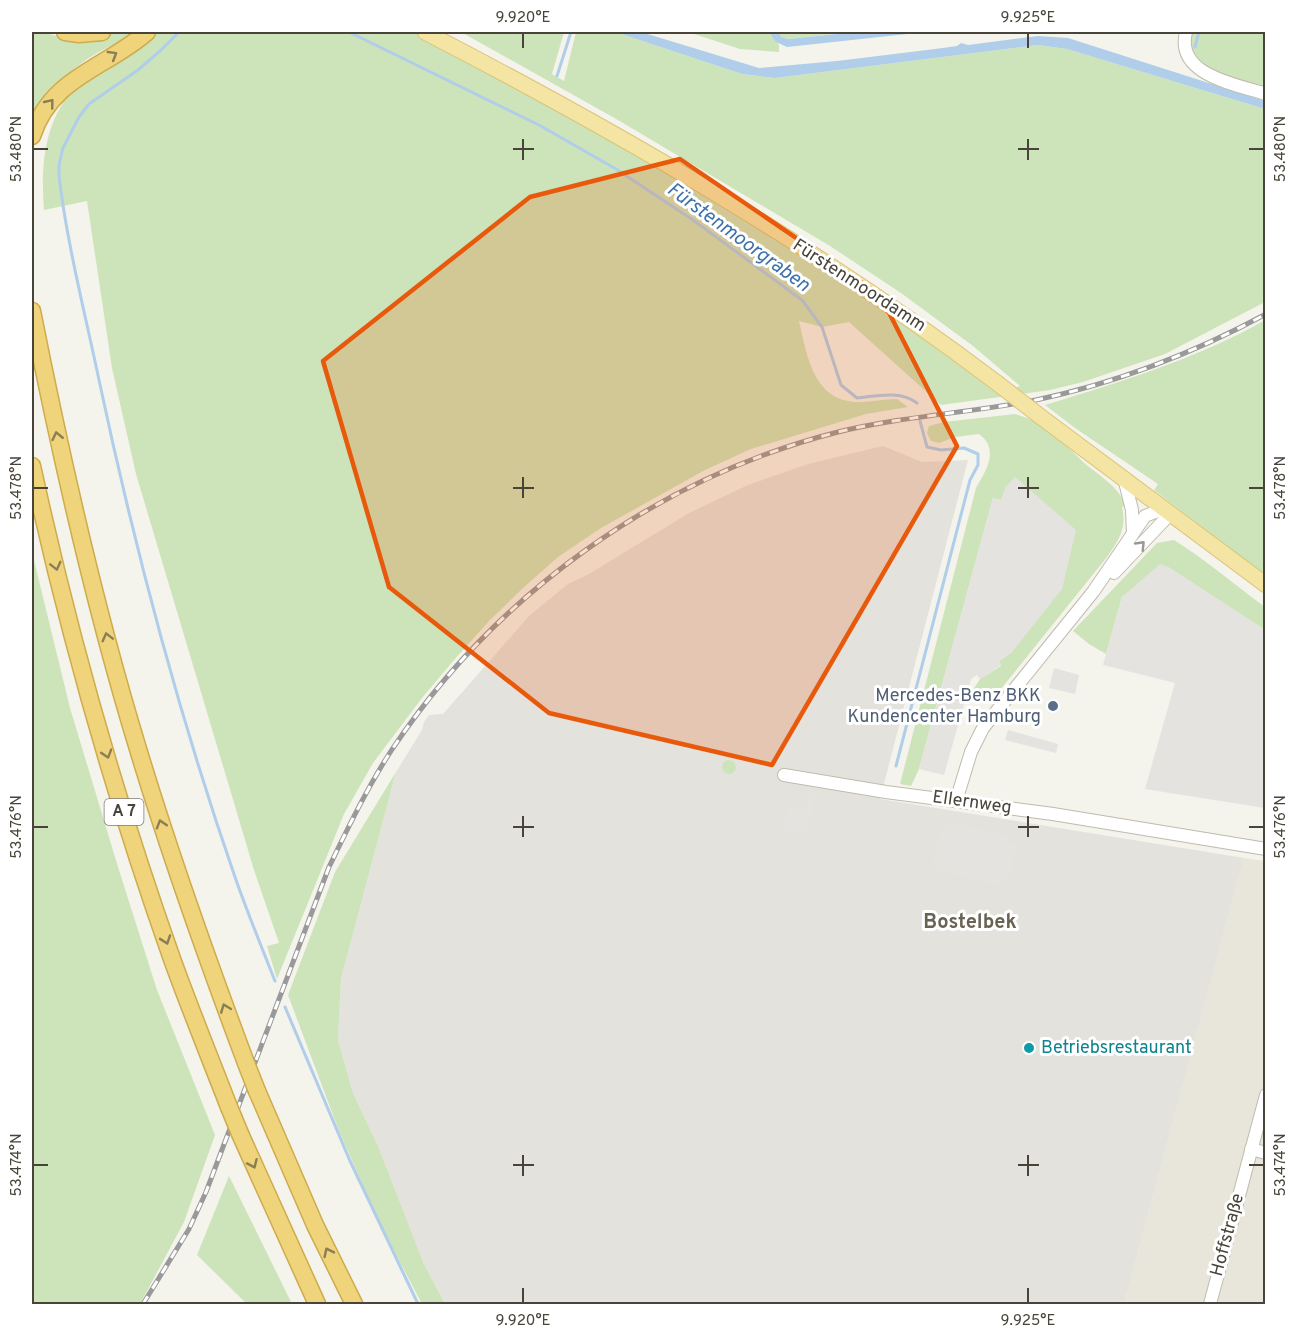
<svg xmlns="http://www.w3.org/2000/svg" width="1297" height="1336" font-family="Overpass,sans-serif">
<rect width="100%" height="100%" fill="#f4f3ec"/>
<polygon fill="#e8e5db" points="1244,858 1265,861 1265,1304 1124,1304"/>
<polygon fill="#e4e2dd" points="883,446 922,462 968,460 880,799 1244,858 1124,1304 445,1304 424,1264 378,1146 353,1093 338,1040 341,979 396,772 422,730 424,722 429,715 443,714 529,616 568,584 589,574 689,513 748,485 808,464"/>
<g fill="#cde4ba">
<path d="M32,32h10l15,4 1,-2 35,4 24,-6h22c-14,8 -28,13 -42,21 -31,18 -46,38 -65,67z"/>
<path d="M155,32h259l62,31 185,105 196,121 141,105 22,-8 -47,-40 -72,-53 -71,-47 -212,-126 -157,-88h103l-12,42 12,7 12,-49h39l127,42 33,4 263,-33 29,4 198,60v193l-100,52 -82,28 -33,8 -109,15 -92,-83 -27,5 -23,-6c8,35 15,82 61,81 12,0 24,-3 37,-3l11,8 -42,7 -115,35 -46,21 -104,58 -43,29 -36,32 -32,31 -36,40 -32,38 -49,65 -29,51 -67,165 -10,-33 12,-3 -25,-73 -118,-396 -24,-106 -25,-167 -43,9c-4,-48 1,-99 41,-132 21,-18 47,-31 70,-46z"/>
<polygon points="688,32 769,32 779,45 779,52 740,49"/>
<polygon points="779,32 856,32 787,39 781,37"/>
<path d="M1192,32h73v57c-13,-5 -49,-13 -59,-20 -13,-8 -16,-23 -14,-37z"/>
<path d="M1265,320v255l-111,-85 4,-6 -83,-56 -30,-23c75,-23 152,-46 220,-85z"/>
<path d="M1015,414l15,5 11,8 3,-1c13,11 24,21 36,33 16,16 37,24 46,47l-4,1c5,21 -3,33 -15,50l-115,143h-10l-11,-7 9,-14 21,-13 -2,-5 13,-9 -11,-152 -8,-2 -74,271 -8,17 -11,-2 76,-296c10,-17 24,-39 3,-54l-24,3 -16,6 -8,-2 -4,-8 2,-7 15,-4z"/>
<path d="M1174,540c32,20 61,45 91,67v23l-97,-63 -46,30 -16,57 -17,-10 -16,-13 84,-88z"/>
<polygon points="32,552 70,708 118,867 157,990 215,1135 184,1222 140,1304 32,1304"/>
<circle cx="729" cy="767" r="7"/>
<polygon points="396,772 341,979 338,1040 353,1093 378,1146 424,1264 445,1304 422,1304 381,1226 339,1131 288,995 335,872"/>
<polygon points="229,1176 292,1304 247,1304 197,1255"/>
</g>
<g fill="#e4e3e0">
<polygon points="1015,477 1076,530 1062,589 1012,652 999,661 1001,665 980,679 977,675 971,679 944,775 919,769 993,498 1001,500 1005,488"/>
<polygon points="1160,564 1168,567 1265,630 1265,808 1145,789 1175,683 1103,665 1122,597"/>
<polygon points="1054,668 1079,675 1075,694 1049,688"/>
<polygon points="1008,730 1058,744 1056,753 1005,740"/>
<polygon points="811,790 817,792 806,835 783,829 789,805 806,809"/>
<polygon points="953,821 1008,836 1006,842 1018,846 1010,877 998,886 931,868 939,835"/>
</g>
<g fill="#b0cdea">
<polygon points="615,32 641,32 759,68 837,61 943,48 957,46 961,43 968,45 1038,36 1068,38 1265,101 1265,109 1067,49 1038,45 775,78 742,74"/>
<polygon points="769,32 779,32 781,37 788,39 856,32 926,32 787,47 776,42"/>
</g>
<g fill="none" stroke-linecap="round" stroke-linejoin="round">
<g stroke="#b0cdea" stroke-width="3">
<path d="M179,32l-19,19 -22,19 -49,34 -10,13 -16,31 -4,17v11c8,68 26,137 40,204 36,170 80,336 137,500 12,34 26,68 39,101"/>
<path d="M349,32l190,93 77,44 77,51 109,80 20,27 19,58 16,13c20,-2 43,-8 60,5"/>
<polyline points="1195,47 1199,32"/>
<polyline points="557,76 571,32"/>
<polyline points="896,766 970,480 978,465 978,454 964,448 941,450 927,447 920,421"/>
<polyline points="285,1007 350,1161 418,1304"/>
</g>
<defs>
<g id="minor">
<path d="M1186,32c-11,43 49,52 80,62"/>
<polyline points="1124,478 1132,510 1133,533"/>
<polyline points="1114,573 1171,513"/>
<polyline points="784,775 886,792 1053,814 1266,849"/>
<polyline points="956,801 971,752 983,728 1093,592 1145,516 1158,511 1169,513"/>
<polyline points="1251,1149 1266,1153"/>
<polyline points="1210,1304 1266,1095"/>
</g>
<g id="major">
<path d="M425,32c199,103 394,216 572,351"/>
<polyline points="1041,417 1266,585"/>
</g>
<g id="highway">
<polyline points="65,32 79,34 102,32"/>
<path d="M32,136c19,-59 74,-68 115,-104"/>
<path d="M32,311c29,147 62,294 106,438 32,106 69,210 108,314"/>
<path d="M32,466c36,166 83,332 140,493 18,50 38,99 57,148"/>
<polyline points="257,1091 315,1225 354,1304"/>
<polyline points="241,1136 317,1304"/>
</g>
</defs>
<use href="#minor" stroke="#bfbbaf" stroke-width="14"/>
<use href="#major" stroke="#d9c476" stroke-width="17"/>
<use href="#highway" stroke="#ceab4c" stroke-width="19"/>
<use href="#minor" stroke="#fff" stroke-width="12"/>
<use href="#major" stroke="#f4e5a5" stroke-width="15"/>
<use href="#highway" stroke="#efd47c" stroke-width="16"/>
<defs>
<path id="rail" d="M143,1304l46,-75 17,-37 123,-325c19,-39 38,-79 62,-116 103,-155 265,-273 447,-319 65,-16 132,-19 198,-32 80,-17 158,-47 230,-86"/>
</defs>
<use href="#rail" stroke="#999" stroke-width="5"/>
<use href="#rail" stroke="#fff" stroke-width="3" stroke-dasharray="9" stroke-linecap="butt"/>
<defs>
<polyline id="major-bridge" points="997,383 1041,417"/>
<g id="highway-bridge">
<polyline points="246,1063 257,1091"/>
<polyline points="229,1107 241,1136"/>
</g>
</defs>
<use href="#major-bridge" stroke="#d9c476" stroke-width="17" stroke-linecap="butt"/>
<use href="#highway-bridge" stroke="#ceab4c" stroke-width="19" stroke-linecap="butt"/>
<use href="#major-bridge" stroke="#f4e5a5" stroke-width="15"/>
<use href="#highway-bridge" stroke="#efd47c" stroke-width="16"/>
</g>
<defs><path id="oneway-chevron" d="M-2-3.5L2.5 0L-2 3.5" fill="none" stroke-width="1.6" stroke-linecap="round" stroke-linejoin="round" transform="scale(1.5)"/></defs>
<g stroke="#8b7e54">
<use href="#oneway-chevron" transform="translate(113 55) rotate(-31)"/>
<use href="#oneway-chevron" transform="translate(50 103) rotate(-51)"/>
<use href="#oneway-chevron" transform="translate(57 436) rotate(-103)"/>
<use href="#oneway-chevron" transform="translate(56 566) rotate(76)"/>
<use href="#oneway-chevron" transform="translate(107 637) rotate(-104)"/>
<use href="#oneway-chevron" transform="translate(107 754) rotate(73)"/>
<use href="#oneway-chevron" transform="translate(161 824) rotate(-107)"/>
<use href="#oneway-chevron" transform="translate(166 940) rotate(71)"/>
<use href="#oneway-chevron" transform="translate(225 1008) rotate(-111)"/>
<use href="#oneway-chevron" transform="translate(253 1164) rotate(66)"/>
<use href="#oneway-chevron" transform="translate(328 1252) rotate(-116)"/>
</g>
<use stroke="#9a9893" href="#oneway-chevron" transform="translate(1141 545) rotate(-46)"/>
<path fill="#e8590c" fill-opacity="0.2" stroke="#e8590c" stroke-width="4.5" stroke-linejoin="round" d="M680,159l200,136 77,151 -185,319 -223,-52 -160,-126 -66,-226 207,-164z"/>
<path fill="none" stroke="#48443a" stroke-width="2" d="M523,33v15M1028,33v15M523,139v21M1028,139v21M33,149h15M513,149h21M1018,149h21M1249,149h15M523,477v21M1028,477v21M33,488h15M513,488h21M1018,488h21M1249,488h15M523,816v21M1028,816v21M33,827h15M513,827h21M1018,827h21M1249,827h15M523,1155v21M1028,1155v21M33,1165h15M513,1165h21M1018,1165h21M1249,1165h15M523,1288v15M1028,1288v15"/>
<circle fill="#5c6f8a" stroke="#fff" stroke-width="2" cx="1053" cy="706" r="6"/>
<circle fill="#0f9aa8" stroke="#fff" stroke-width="2" cx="1029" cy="1048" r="6"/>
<g text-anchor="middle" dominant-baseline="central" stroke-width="6" stroke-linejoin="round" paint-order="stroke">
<rect fill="#fff" stroke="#7f7c75" stroke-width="1.5" x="104.5" y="799" width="39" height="26" rx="4.5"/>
<g font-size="16" font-weight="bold" fill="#48443a">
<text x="124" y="812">A 7</text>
</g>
<g font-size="18" fill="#48443a" stroke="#fff">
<text transform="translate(859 286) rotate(33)">Fürstenmoordamm</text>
<text transform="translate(972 803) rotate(8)">Ellernweg</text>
<text transform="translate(1228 1235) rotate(-75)">Hoffstraße</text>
</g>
<g font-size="18" fill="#4e5e75" stroke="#fff" text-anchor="end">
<text x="1041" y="696">Mercedes-Benz BKK<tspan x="1041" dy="21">Kundencenter Hamburg</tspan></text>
</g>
<g font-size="18" fill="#0d838f" stroke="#fff" text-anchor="start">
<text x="1041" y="1048">Betriebsrestaurant</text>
</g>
<g font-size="20" font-style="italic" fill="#3d72aa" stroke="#fff">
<text transform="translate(738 238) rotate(36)">Fürstenmoorgraben</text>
</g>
<g font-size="20" font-weight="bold" fill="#6a6353" stroke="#fff">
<text x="970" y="923">Bostelbek</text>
</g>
</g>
<rect width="1297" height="1336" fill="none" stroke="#ffffff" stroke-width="66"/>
<rect x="33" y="33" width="1231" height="1270" fill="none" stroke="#48443a" stroke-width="2"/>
<g font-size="15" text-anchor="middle" fill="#48443a">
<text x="523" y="22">9.920°E</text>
<text x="1028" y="22">9.925°E</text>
<text transform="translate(16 149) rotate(-90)" y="5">53.480°N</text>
<text transform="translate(1280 149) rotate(-90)" y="5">53.480°N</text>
<text transform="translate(16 488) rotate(-90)" y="5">53.478°N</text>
<text transform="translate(1280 488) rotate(-90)" y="5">53.478°N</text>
<text transform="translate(16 827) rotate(-90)" y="5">53.476°N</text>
<text transform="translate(1280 827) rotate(-90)" y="5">53.476°N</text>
<text transform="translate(16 1165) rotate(-90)" y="5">53.474°N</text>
<text transform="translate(1280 1165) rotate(-90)" y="5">53.474°N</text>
<text x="523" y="1325">9.920°E</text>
<text x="1028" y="1325">9.925°E</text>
</g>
</svg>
